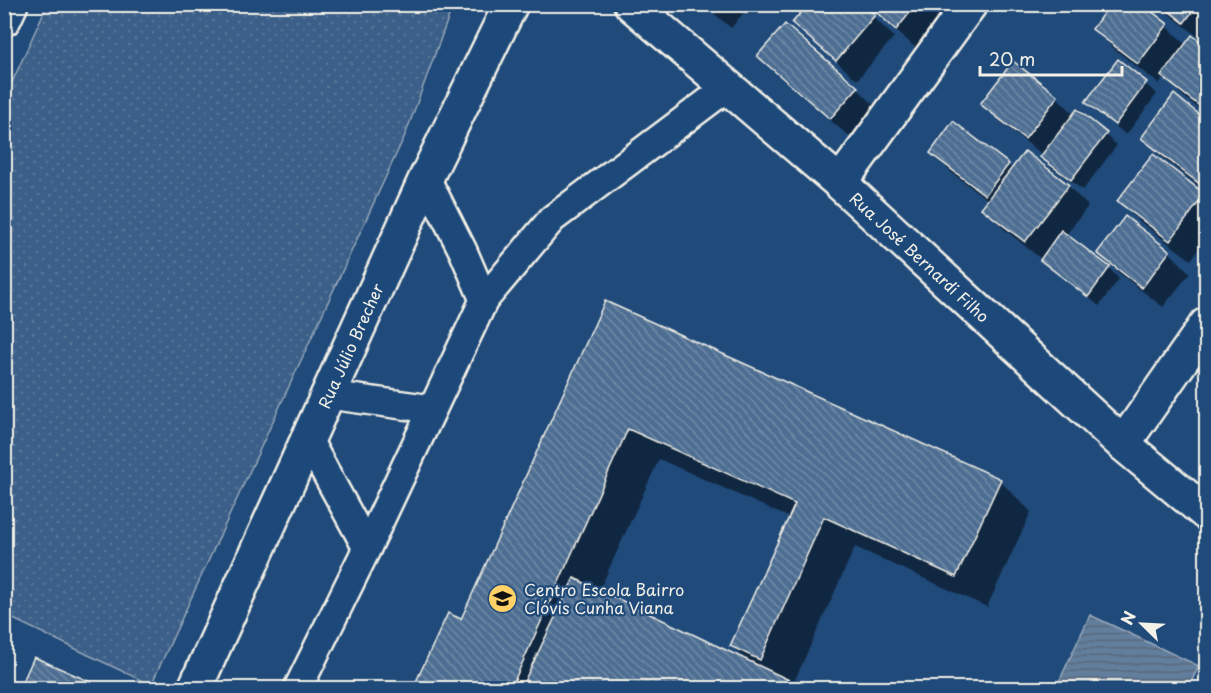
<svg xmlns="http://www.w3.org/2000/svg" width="1211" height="693" font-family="'Playpen Sans',sans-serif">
<defs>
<pattern id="park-dots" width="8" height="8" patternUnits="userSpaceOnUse" patternTransform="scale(1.5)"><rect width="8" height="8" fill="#3a5f88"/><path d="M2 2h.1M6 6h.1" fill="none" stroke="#577699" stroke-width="1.8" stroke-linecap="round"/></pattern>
<pattern id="water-rules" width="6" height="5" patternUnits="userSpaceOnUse" patternTransform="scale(1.5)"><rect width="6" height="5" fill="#627e9d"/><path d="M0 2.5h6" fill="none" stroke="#58687a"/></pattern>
<pattern id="building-back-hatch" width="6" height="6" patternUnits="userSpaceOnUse" patternTransform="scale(1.5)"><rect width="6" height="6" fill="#4d6e92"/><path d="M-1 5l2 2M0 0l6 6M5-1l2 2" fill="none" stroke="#708aa6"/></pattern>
</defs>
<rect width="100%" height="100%" fill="#1f4a7a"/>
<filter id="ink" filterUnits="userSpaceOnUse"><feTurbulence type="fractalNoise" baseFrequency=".0167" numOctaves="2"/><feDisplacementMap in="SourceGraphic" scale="12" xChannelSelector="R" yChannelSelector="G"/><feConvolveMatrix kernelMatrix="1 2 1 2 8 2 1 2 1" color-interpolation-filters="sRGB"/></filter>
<g filter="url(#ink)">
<polygon fill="url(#park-dots)" stroke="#97a8b8" stroke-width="1.5" points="47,5 453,5 406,133 151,685 5,615 5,98"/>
<polygon fill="url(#water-rules)" stroke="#9cacbb" stroke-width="1.5" points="1090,615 1199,666 1188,688 1056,688"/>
<g fill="#0007" fill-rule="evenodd">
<polygon points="703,4 738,4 745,11 731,28"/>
<polygon points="860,4 894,37 857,80 794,23"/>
<polygon points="866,4 942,4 949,11 917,49"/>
<polygon points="1156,4 1206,4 1206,40 1205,42"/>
<polygon points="1167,26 1186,45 1192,37 1206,48 1206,114 1183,96 1164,77 1159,84 1114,49 1094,29"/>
<polygon points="759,56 857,88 877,108 851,138 779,76"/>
<polygon points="1118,61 1157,94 1126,135 1087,102"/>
<polygon points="1013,63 1057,97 1074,114 1077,111 1117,145 1083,190 1052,168 1042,157 1043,155 1003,124 982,104"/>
<polygon points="1174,97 1206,122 1206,192 1163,158 1143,138"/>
<polygon points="931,152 1008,165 1013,170 1068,186 1088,206 1066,235 1109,268 1119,279 1099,306 1004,229 983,208 989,201 952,173"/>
<polygon points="1154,156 1206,197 1206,239 1191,260 1139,221 1119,201"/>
<polygon points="1126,218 1169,252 1190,273 1163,307 1119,273 1099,253"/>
<path d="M606,303l394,178 31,31 -44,95 -132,-60 -62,137 10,4h-388l33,-73 14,6zM659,459l131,59 -58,128 16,16 -149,-71z"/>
<polygon points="35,659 102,688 21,688"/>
</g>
<g fill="url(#building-back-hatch)" stroke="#f4f1e8" stroke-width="1.5">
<polygon points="808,4 862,4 875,15 836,61 792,23"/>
<polygon points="867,4 917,4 896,30"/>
<polygon points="1110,4 1142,4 1168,24 1138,64 1092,29"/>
<polygon points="1160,4 1198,4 1184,23"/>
<polygon points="785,24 858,87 830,119 757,56"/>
<polygon points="1192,35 1206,46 1206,111 1161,76"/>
<polygon points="1118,59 1147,82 1115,125 1085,102"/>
<polygon points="1013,61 1058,96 1025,139 980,104"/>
<polygon points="1174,94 1206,120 1206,189 1141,138"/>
<polygon points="1077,109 1107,133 1071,180 1040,157"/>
<polygon points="953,121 1009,164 985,195 930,153"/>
<polygon points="1025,151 1069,185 1025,242 981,208"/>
<polygon points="1153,154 1205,194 1170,241 1117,201"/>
<polygon points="1125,216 1170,251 1142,288 1097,253"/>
<polygon points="1061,230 1110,267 1088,297 1040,260"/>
<polygon points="605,301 1001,479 956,577 824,517 760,660 730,646 795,504 628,429 511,688 413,688 448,613 461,619"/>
<polygon points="574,578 806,688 521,688"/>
<polygon points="34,657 102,687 102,688 20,688"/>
</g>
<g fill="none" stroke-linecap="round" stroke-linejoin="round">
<defs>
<g id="service">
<polyline points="484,300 552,219 728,87"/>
<polyline points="329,395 432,409"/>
<polyline points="308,440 367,548"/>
<polyline points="298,688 367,548 484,300 463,251 426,178"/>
</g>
<g id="minor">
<path id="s1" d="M631,4l209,179 283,261 83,69"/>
<polyline points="4,19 11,4"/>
<polyline points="840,183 970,4"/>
<polyline points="1123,444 1206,325"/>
<path id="s2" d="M195,688l231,-510 85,-174"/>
</g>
</defs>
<use href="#service" stroke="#f4f1e8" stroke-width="32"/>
<use href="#minor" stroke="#f4f1e8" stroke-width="38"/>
<use href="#service" stroke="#1f4a7a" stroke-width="27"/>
<use href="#minor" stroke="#1f4a7a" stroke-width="33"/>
</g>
</g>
<defs>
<symbol id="school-disc" viewBox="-11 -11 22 22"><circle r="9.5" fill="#ffd166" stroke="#1f4a7a"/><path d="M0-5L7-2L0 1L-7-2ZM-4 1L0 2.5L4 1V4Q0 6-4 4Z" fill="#111"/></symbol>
</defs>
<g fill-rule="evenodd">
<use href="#school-disc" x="486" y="582" width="33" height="33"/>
</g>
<g text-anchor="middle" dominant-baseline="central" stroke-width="4.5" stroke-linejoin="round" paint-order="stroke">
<g font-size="16" fill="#f4f1e8" stroke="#1f4a7a">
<text stroke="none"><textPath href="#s1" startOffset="384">Rua José Bernardi Filho</textPath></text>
<text stroke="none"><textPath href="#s2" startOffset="376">Rua Júlio Brecher</textPath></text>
</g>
<g font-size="16" fill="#f4f1e8" stroke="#1f4a7a" text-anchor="start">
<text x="524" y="589">Centro Escola Bairro<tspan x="524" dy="18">Clóvis Cunha Viana</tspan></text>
</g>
</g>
<rect width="1211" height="693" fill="none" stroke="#1f4a7a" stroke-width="24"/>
<rect x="12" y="12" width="1187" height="669" fill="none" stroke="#f4f1e8" stroke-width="2" filter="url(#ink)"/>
<g transform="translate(1142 624) rotate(294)" stroke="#1f4a7a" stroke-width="4.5" paint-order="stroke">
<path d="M0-4.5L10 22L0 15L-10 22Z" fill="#f4f1e8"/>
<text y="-9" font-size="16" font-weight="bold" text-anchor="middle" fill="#f4f1e8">N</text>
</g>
<path d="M980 66v9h142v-9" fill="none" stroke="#f4f1e8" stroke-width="3"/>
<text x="989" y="66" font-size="18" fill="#f4f1e8" stroke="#1f4a7a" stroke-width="4.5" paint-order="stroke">20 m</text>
</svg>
